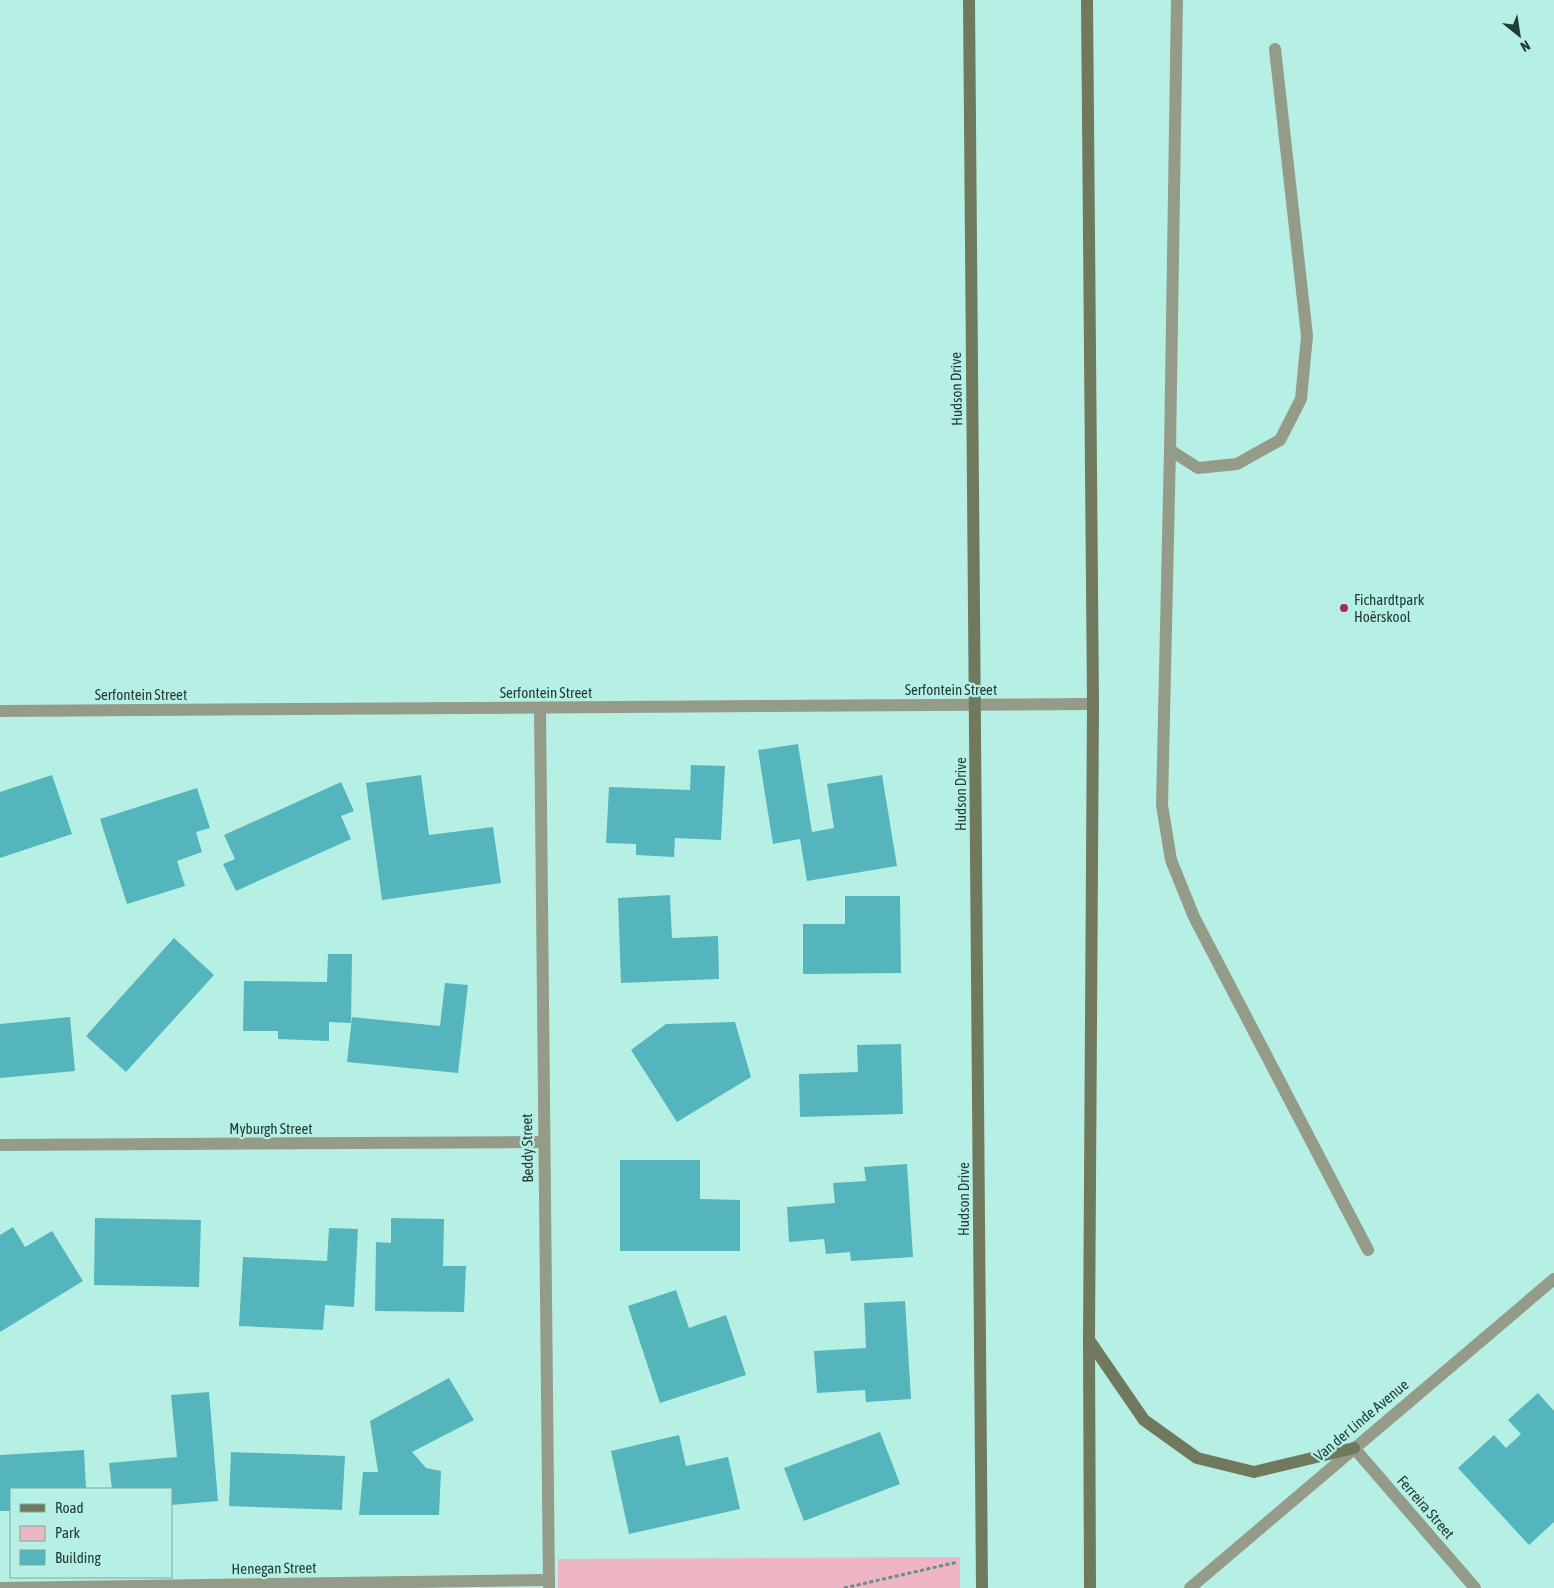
<svg xmlns="http://www.w3.org/2000/svg" width="1554" height="1588" font-family="'Asap Condensed',sans-serif">
<rect width="100%" height="100%" fill="#b6f0e5"/>
<polygon fill="#eeb6c4" points="960,1557 960,1588 558,1588 558,1559"/>
<g fill="#55b5bc">
<polygon points="798,744 812,832 834,828 827,784 882,775 897,866 807,881 800,839 773,844 758,750"/>
<polygon points="691,765 725,766 721,840 675,838 674,857 636,855 636,844 606,843 609,787 690,790"/>
<polygon points="52,775 72,834 0,858 0,792"/>
<polygon points="421,775 429,835 493,827 501,883 382,900 366,783"/>
<polygon points="341,782 354,811 341,816 351,839 236,891 223,864 235,859 224,835"/>
<polygon points="197,788 210,828 196,832 202,852 177,861 185,886 127,904 100,819"/>
<polygon points="670,895 672,938 718,936 719,979 621,983 618,898"/>
<polygon points="845,896 900,896 901,973 803,974 803,924 845,924"/>
<polygon points="174,938 214,975 126,1072 86,1036"/>
<polygon points="328,954 352,954 351,1023 329,1022 329,1041 278,1039 278,1031 243,1031 244,981 327,982"/>
<polygon points="445,983 468,985 458,1073 347,1062 352,1017 440,1026"/>
<polygon points="70,1017 75,1071 0,1078 0,1024"/>
<polygon points="735,1022 751,1077 677,1122 631,1050 666,1024"/>
<polygon points="901,1044 903,1114 800,1117 799,1074 858,1072 857,1045"/>
<polygon points="620,1160 700,1160 700,1199 740,1200 740,1251 620,1251"/>
<polygon points="907,1164 913,1257 851,1261 850,1252 826,1254 824,1239 789,1242 787,1207 835,1203 833,1183 866,1181 864,1167"/>
<polygon points="95,1218 201,1220 199,1287 94,1285"/>
<polygon points="391,1218 444,1219 443,1266 466,1266 464,1312 375,1311 376,1242 391,1243"/>
<polygon points="13,1227 25,1247 52,1231 83,1281 0,1332 0,1235"/>
<polygon points="329,1228 358,1229 354,1307 325,1305 323,1330 239,1326 243,1257 327,1261"/>
<polygon points="676,1290 689,1328 726,1315 746,1375 660,1403 628,1306"/>
<polygon points="905,1301 911,1399 866,1402 865,1390 817,1393 814,1351 866,1348 864,1303"/>
<polygon points="449,1378 474,1420 412,1452 426,1468 441,1471 439,1515 359,1515 363,1472 378,1472 370,1421"/>
<polygon points="209,1392 218,1501 171,1505 171,1489 112,1489 109,1463 177,1457 171,1395"/>
<polygon points="1538,1393 1554,1411 1554,1522 1529,1545 1458,1468 1494,1435 1506,1448 1521,1434 1508,1420"/>
<polygon points="880,1432 900,1484 804,1521 784,1468"/>
<polygon points="679,1435 686,1466 728,1457 740,1509 629,1534 611,1451"/>
<polygon points="84,1450 86,1489 11,1489 11,1511 0,1511 0,1455"/>
<polygon points="231,1452 345,1456 342,1510 229,1506"/>
</g>
<g fill="none" stroke-linecap="round" stroke-linejoin="round">
<polyline stroke="#678f87" stroke-width="3" stroke-dasharray="4 2.5" stroke-linecap="butt" points="844,1588 958,1562"/>
<g stroke="#959b89" stroke-width="12">
<polyline points="1177,0 1170,450 1162,805 1171,860 1194,917 1368,1250"/>
<polyline points="1170,450 1198,468 1237,464 1280,440 1301,399 1307,336 1275,49"/>
</g>
<g stroke="#959b89" stroke-width="12">
<polyline points="540,708 549,1588"/>
<polyline points="0,711 1093,704"/>
<polyline points="0,1145 543,1142"/>
<polyline points="1354,1448 1475,1588"/>
<polyline points="0,1588 549,1580"/>
<polyline points="1190,1588 1554,1279"/>
</g>
<g stroke="#70795e" stroke-width="12">
<polyline points="969,0 982,1588"/>
<polyline points="1087,0 1093,704 1089,1340 1090,1588"/>
<polyline points="1089,1340 1144,1420 1197,1458 1254,1472 1354,1448"/>
</g>
</g>
<circle fill="#b0235d" stroke="#b6f0e5" stroke-width="2" cx="1344" cy="608" r="5"/>
<g text-anchor="middle" dominant-baseline="central" stroke-width="4.5" stroke-linejoin="round" paint-order="stroke">
<g font-size="15" fill="#243c37" stroke="#b6f0e5">
<text transform="translate(956 389) rotate(-91)">Hudson Drive</text>
<text x="951" y="689">Serfontein Street</text>
<text x="546" y="692">Serfontein Street</text>
<text x="141" y="694">Serfontein Street</text>
<text transform="translate(960 794) rotate(-90)">Hudson Drive</text>
<text x="271" y="1128">Myburgh Street</text>
<text transform="translate(527 1148) rotate(-91)">Beddy Street</text>
<text transform="translate(963 1199) rotate(-90)">Hudson Drive</text>
<text transform="translate(1361 1420) rotate(-40)">Van der Linde Avenue</text>
<text transform="translate(1426 1507) rotate(49)">Ferreira Street</text>
<text transform="translate(274 1568) rotate(-1)">Henegan Street</text>
</g>
<g font-size="15" fill="#243c37" stroke="#b6f0e5" text-anchor="start">
<text x="1354" y="599">Fichardtpark<tspan x="1354" dy="17">Hoërskool</tspan></text>
</g>
</g>
<rect x="10" y="1488" width="162" height="90" fill="#b6f0e5" stroke="#7ca89f"/>
<rect x="20" y="1504" width="25" height="8" fill="#70795e" stroke="#7ca89f"/>
<text x="55" y="1513" font-size="15" fill="#243c37">Road</text>
<rect x="20" y="1526" width="25" height="15" fill="#eeb6c4" stroke="#7ca89f"/>
<text x="55" y="1538" font-size="15" fill="#243c37">Park</text>
<rect x="20" y="1550" width="25" height="15" fill="#55b5bc" stroke="#7ca89f"/>
<text x="55" y="1563" font-size="15" fill="#243c37">Building</text>
<g transform="translate(1519 35) rotate(150)" stroke="#b6f0e5" stroke-width="4" paint-order="stroke">
<path d="M0-4L9 19L0 12L-9 19Z" fill="#243c37"/>
<text y="-8" font-size="14" font-weight="bold" text-anchor="middle" fill="#243c37">N</text>
</g>
</svg>
